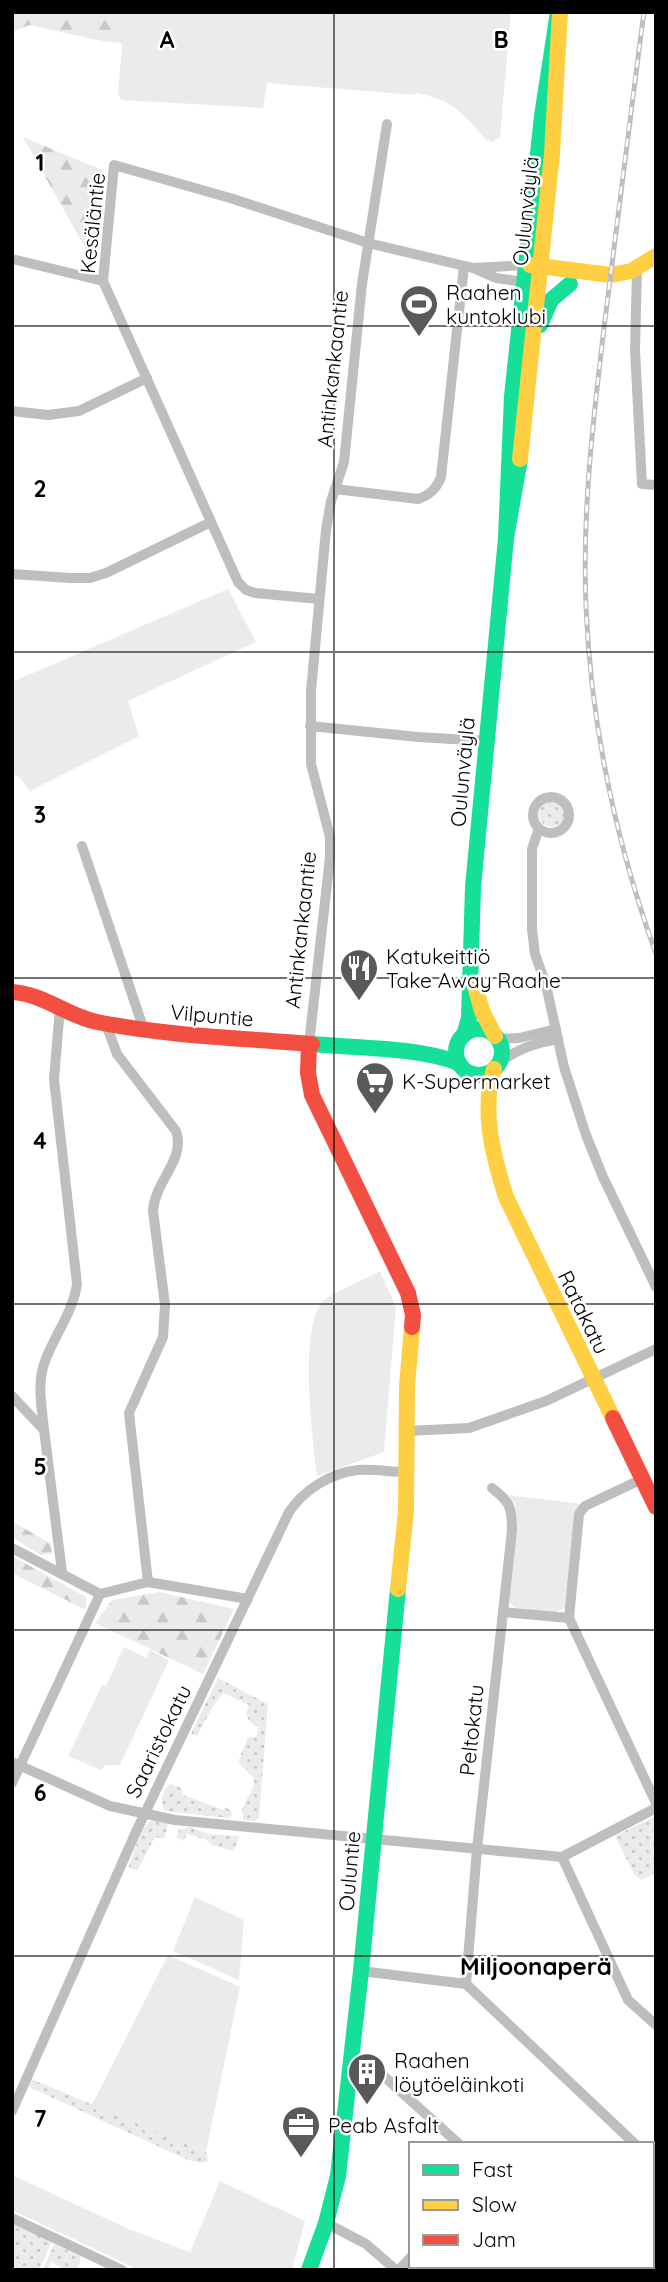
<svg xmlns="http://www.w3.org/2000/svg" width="668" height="2282" font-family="Quicksand,sans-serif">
<defs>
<pattern id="grass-dots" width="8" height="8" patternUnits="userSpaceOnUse" patternTransform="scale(1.75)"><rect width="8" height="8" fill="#ebebeb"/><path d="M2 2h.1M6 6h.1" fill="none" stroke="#c8c8c8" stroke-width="1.8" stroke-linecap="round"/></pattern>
<pattern id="forest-firs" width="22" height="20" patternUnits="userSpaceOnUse" patternTransform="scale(1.75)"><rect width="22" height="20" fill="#ebebeb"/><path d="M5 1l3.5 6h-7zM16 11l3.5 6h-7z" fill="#c8c8c8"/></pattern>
</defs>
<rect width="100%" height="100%" fill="#fff"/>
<g fill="url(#grass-dots)">
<circle cx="552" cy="814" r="13"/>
<polygon points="218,1678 268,1704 259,1818 253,1821 243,1820 242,1809 254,1785 253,1777 238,1762 248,1737 256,1737 259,1727 249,1721 246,1713 249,1705 223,1693 212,1708 197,1736 191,1734"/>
<path d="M170,1784l12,4 1,7 40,15 2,-3 6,4 1,5 -4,2 -63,-7c-6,-9 -3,-20 5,-27z"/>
<polygon points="654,1817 656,1822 656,1873 641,1880 634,1874 615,1836"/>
<path d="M156,1820l9,1 3,3 -4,15 -9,-2 -18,34 -8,-4c5,-16 10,-33 20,-46z"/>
<polygon points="190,1827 208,1834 240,1836 233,1851 212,1845 205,1839 187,1834 183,1841 176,1837 179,1830"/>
<polygon points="31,2079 206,2152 208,2161 202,2163 188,2160 27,2086"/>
<polygon points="12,2224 52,2241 39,2270 12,2270"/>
<polygon points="54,2244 80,2256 80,2262 77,2270 67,2270 51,2262 47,2270 43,2270"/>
</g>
<g fill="url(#forest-firs)">
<polygon points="12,12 133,12 136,30 123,33 122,43 102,41 30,25 12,32"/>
<polygon points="23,137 102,170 92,260"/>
<polygon points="12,1521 51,1544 52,1554 40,1555 12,1537"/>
<polygon points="12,1556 86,1597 86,1610 12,1573"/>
<polygon points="159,1592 234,1609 203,1674 95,1623 112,1600"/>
</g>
<g fill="#ebebeb">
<path d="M133,12h378l-11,125 -8,5 -6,-2c-22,-26 -33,-40 -69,-47l-4,2 -146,-12 -4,25 -142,-8 -3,-7 5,-60 13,-4z"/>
<polygon points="228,589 256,642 128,701 139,736 30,791 21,779 12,773 12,682"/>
<path d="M380,1271l16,36 -12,145 -67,24c-4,-37 -19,-147 6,-175 8,-8 45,-23 57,-30z"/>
<polygon points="508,1495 581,1504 574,1512 566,1607 556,1612 516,1608 508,1602 517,1523 515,1504"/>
<polygon points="124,1647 146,1658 150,1650 169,1660 120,1765 105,1765 101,1770 68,1756 102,1685 106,1686"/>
<polygon points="195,1897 244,1920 239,1980 173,1951"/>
<polygon points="168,1955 240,1987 206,2152 92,2105"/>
<polygon points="12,2175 131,2230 190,2252 220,2181 305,2221 292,2270 139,2270 12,2210"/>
</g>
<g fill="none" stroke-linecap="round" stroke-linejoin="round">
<g stroke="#bebebe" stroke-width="10">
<polyline points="12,259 103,281"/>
<polyline points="473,268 496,278 524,282"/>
<polyline points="637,268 635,350 642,484 656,485"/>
<polyline points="12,411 48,415 79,411 147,378"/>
<path d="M335,489l83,10c12,-4 18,-10 23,-22l23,-211"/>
<polyline points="12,574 70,578 90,578 106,573 211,522"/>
<polyline points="319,599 255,593 246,590 238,582 103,281 114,165 230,198 368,243 473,268 526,265"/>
<polyline points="310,726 418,737 486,741"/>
<circle cx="551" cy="815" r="18"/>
<polyline points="539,828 532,849 532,929 535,954 546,985 564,1067 586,1135 603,1177 656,1287"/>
<polyline points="82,846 144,1030"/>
<path d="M106,1024l11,30 59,77c10,29 -21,49 -23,80l12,94 -2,32 -34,76 19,169"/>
<polyline points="498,1039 519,1038 556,1029"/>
<polyline points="309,1044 330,857 330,837 311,764 311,691 326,530 331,501 344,462 362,284 387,124"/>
<path d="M499,1063c18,-14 36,-20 59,-24"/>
<polyline points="12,1396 44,1430 62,1572"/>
<path d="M44,1430c-2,-22 -7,-44 0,-66 9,-27 29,-51 33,-80l-23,-205 6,-71"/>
<polyline points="407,1431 469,1428 546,1401 656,1349"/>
<polyline points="642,1479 585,1506 579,1514 569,1618 656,1803"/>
<polyline points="12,1548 100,1594 148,1582 248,1599"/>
<polyline points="503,1612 569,1618"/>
<polyline points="12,1762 110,1806 175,1820 562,1857 656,1808"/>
<polyline points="12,1783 100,1594"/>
<polyline points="562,1857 628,2000 656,2025"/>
<polyline points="361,1971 466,1984 635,2144"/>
<path d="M466,1984l11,-135 35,-319c0,-23 -2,-28 -20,-42"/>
<polyline points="350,2065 378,2071 459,2144"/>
<path d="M12,2111l123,-277 154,-322c15,-22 41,-39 69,-42 16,-1 33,2 49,2"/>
<polyline points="652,2160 656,2163"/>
<polyline points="652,2200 656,2197"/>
<polyline points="12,2218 122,2270"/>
<polyline points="326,2223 366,2244 396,2270"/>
<polyline points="399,2270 411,2257"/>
<polyline points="587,2270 590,2266"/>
</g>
<g stroke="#16e098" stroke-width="16">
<polyline points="540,325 551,300 570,284"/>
<polyline points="520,459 506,538 512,396 542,116 558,12"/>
<circle cx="479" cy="1052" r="23"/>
<polyline points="464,1035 469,1018 473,887 506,538"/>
<path d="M312,1044c44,4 106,3 147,19"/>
<polyline points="309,2270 326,2223 338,2176 361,1971 398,1589"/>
</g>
<g stroke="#ffcf43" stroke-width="16">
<polyline points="530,265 611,275 631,271 656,256"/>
<polyline points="520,459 552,154 560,12"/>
<polyline points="475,986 482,1011 495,1036"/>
<path d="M494,1069c-13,42 -1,87 12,128l107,221"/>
<polyline points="398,1589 406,1511 407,1386 412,1327"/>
</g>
<g stroke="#f24e42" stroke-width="16">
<path d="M12,992c32,2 55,24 85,30 70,14 144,16 215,22"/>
<polyline points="309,1044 308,1073 312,1095 408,1293 413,1315 412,1327"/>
<polyline points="613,1418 656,1507"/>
</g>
<defs>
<path id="rail" d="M644,12c-14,105 -27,210 -40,316 -11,93 -22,185 -18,279 5,119 30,235 70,347"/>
</defs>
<use href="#rail" stroke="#bebebe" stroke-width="5"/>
<use href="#rail" stroke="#fff" stroke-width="2.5" stroke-dasharray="8" stroke-linecap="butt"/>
</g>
<path fill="none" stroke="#000" stroke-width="2" stroke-opacity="0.55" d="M334,12v2258M12,326h644M12,652h644M12,978h644M12,1304h644M12,1630h644M12,1956h644"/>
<defs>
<symbol id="stadium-pin" viewBox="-11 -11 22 30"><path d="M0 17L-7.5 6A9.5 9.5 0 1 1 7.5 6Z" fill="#595959" stroke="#fff"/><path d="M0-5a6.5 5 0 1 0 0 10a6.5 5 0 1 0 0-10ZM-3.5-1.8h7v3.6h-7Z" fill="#fff"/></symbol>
<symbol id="restaurant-pin" viewBox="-11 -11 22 30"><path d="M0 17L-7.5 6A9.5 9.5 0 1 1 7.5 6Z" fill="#595959" stroke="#fff"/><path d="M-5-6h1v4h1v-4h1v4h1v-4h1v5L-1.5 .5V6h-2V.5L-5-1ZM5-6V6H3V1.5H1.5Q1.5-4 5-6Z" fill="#fff"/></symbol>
<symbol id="supermarket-pin" viewBox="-11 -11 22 30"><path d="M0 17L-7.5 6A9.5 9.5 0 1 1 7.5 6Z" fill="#595959" stroke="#fff"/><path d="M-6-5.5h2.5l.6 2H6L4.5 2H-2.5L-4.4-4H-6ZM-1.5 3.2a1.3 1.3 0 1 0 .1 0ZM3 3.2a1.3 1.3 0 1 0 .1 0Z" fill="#fff"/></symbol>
<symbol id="building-pin" viewBox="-11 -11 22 30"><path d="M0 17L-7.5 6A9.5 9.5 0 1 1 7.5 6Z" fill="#595959" stroke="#fff"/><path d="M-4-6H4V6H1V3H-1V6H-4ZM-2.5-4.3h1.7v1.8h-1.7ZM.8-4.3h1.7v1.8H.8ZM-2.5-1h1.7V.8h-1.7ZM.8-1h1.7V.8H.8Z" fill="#fff"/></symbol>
<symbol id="office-pin" viewBox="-11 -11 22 30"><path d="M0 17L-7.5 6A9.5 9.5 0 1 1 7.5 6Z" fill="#595959" stroke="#fff"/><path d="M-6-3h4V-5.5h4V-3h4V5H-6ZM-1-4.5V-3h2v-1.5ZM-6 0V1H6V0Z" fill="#fff"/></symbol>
</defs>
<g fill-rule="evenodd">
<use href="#stadium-pin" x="397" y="282" width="44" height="60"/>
<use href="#restaurant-pin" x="337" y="946" width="44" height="60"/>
<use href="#supermarket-pin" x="353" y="1059" width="44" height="60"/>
<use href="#building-pin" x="345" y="2050" width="44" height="60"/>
<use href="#office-pin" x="279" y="2103" width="44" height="60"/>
</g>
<g text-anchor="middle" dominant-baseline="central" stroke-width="5" stroke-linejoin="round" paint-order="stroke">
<g font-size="21" fill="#000" stroke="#fff">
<text transform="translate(525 211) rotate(-84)">Oulunväylä</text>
<text transform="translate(92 223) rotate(-84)">Kesäläntie</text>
<text transform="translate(332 369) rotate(-84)">Antinkankaantie</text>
<text transform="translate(462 772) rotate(-85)">Oulunväylä</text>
<text transform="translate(300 930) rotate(-84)">Antinkankaantie</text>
<text transform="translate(212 1015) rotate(5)">Vilpuntie</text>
<text transform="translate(584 1312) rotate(64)">Ratakatu</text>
<text transform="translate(471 1730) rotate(-84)">Peltokatu</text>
<text transform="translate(158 1741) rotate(-64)">Saaristokatu</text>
<text transform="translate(349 1871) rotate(-85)">Ouluntie</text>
</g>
<g font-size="21" fill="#000" stroke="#fff" text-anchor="start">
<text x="446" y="292">Raahen<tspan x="446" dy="24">kuntoklubi</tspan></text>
<text x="386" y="956">Katukeittiö<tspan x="386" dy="24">Take Away Raahe</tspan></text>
<text x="402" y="1081">K-Supermarket</text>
<text x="394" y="2060">Raahen<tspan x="394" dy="24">löytöeläinkoti</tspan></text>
<text x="328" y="2125">Peab Asfalt</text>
</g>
<g font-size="24" font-weight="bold" fill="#000" stroke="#fff">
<text x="536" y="1966">Miljoonaperä</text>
</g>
</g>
<g font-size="23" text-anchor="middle" font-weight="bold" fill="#000" stroke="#fff" stroke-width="5" stroke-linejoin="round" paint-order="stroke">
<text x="167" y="48">A</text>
<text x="501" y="48">B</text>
<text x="40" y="171">1</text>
<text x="40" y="497">2</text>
<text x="40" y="823">3</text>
<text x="40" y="1149">4</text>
<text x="40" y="1475">5</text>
<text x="40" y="1801">6</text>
<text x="40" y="2127">7</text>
</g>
<rect width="668" height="2282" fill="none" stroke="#000000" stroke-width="28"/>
<rect x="409" y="2142" width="245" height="126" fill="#ffffff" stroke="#999999" stroke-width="2"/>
<rect x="423" y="2165" width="35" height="10" fill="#16e098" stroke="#999999" stroke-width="2"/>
<text x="472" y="2177" font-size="21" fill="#000000">Fast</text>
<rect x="423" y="2200" width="35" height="10" fill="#ffcf43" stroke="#999999" stroke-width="2"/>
<text x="472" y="2212" font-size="21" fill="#000000">Slow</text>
<rect x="423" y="2235" width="35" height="10" fill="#f24e42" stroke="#999999" stroke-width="2"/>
<text x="472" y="2247" font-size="21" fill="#000000">Jam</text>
</svg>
